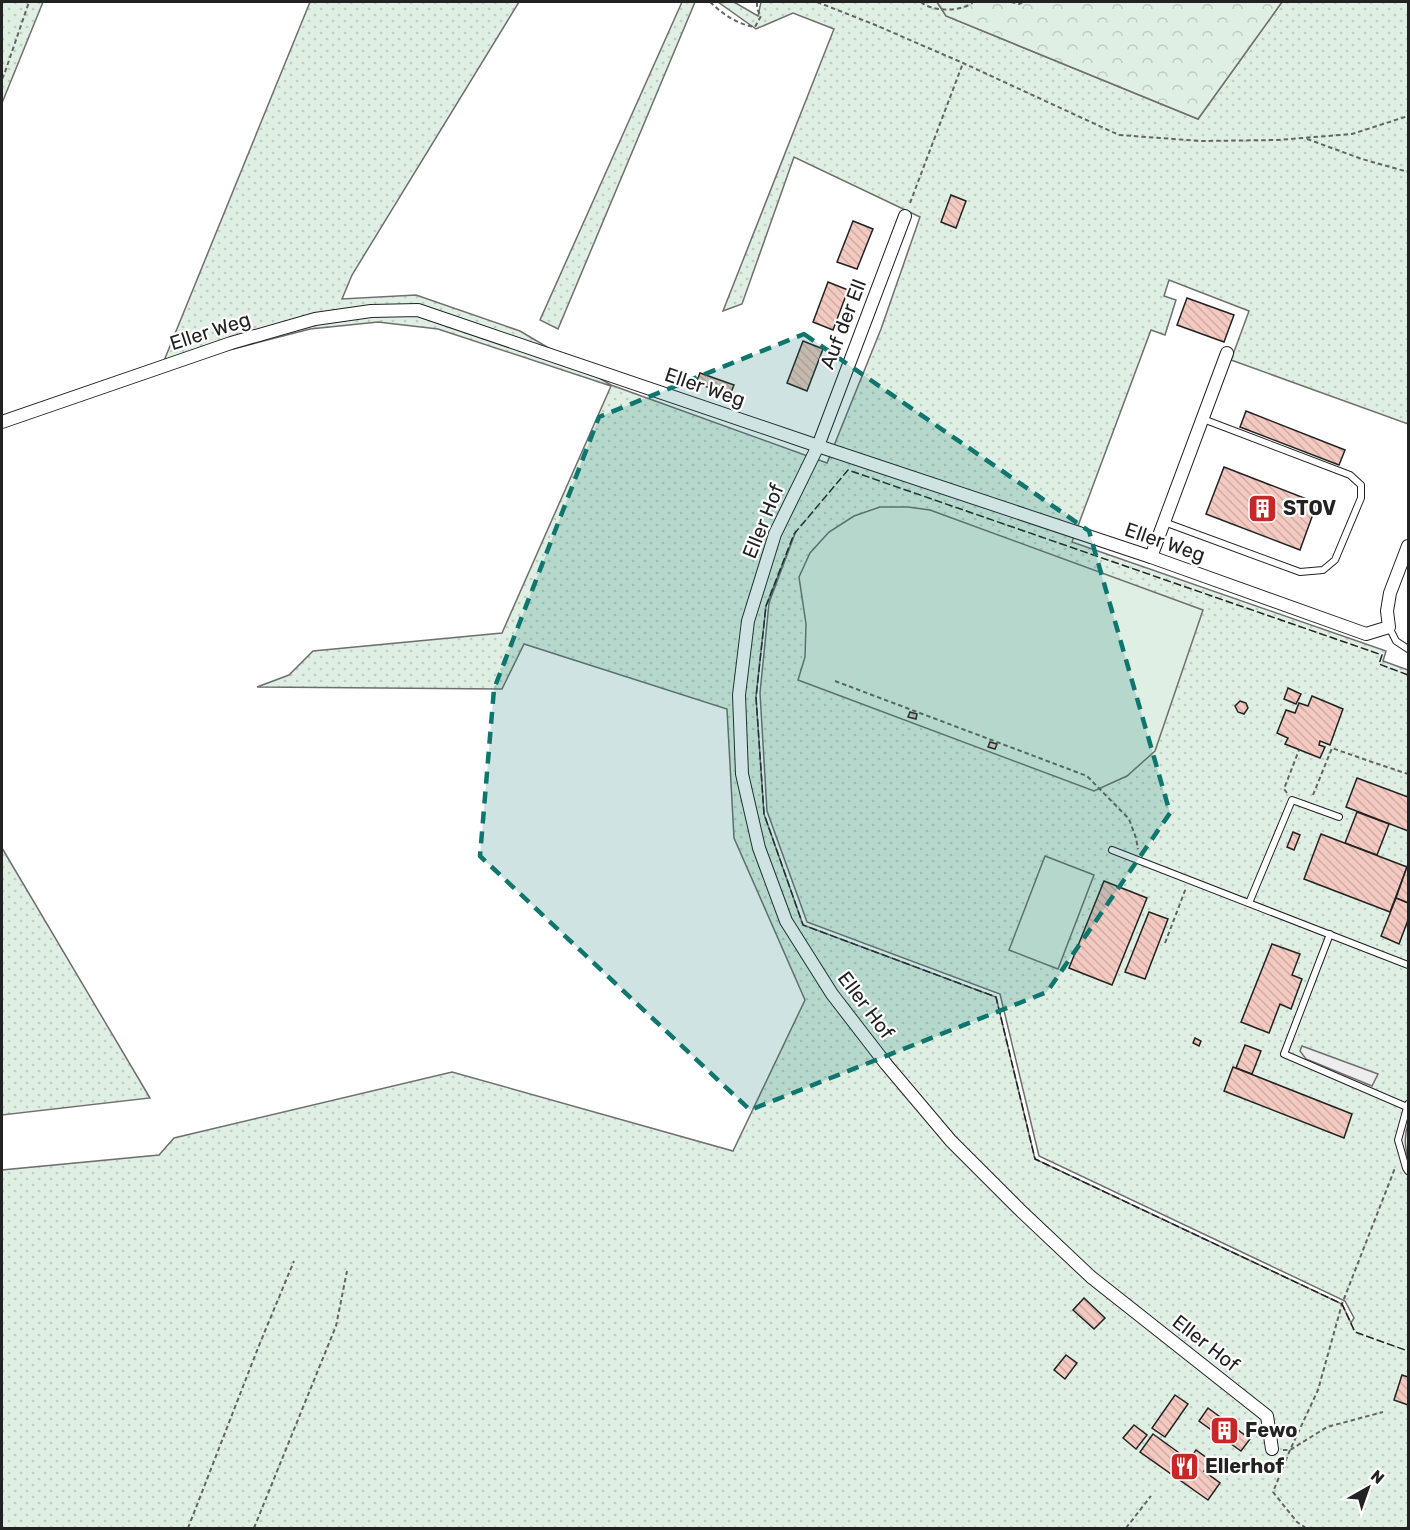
<svg xmlns="http://www.w3.org/2000/svg" width="1410" height="1530" font-family="Rubik,sans-serif">
<defs>
<pattern id="grass-dots" width="8" height="8" patternUnits="userSpaceOnUse" patternTransform="scale(1.5)"><rect width="8" height="8" fill="#e0efe3"/><path d="M2 2h.1M6 6h.1" fill="none" stroke="#c0cdc2" stroke-width="1.8" stroke-linecap="round"/></pattern>
<pattern id="forest-crowns" width="20" height="18" patternUnits="userSpaceOnUse" patternTransform="scale(1.5)"><rect width="20" height="18" fill="#e0efe3"/><path d="M2 6a3 3 0 1 1 6 0M12 15a3 3 0 1 1 6 0" fill="none" stroke="#c0cdc2"/></pattern>
<pattern id="building-back-hatch" width="6" height="6" patternUnits="userSpaceOnUse" patternTransform="scale(1.5)"><rect width="6" height="6" fill="#f3c9c0"/><path d="M-1 5l2 2M0 0l6 6M5-1l2 2" fill="none" stroke="#d0aca5"/></pattern>
</defs>
<rect width="100%" height="100%" fill="#fff"/>
<g fill="url(#grass-dots)" stroke="#6f6f6f" stroke-width="1.5" fill-rule="evenodd">
<polygon points="2,2 43,2 2,103"/>
<path d="M310,2h209l-167,273 -10,24 74,-4 104,36 91,54 216,78 54,-134 39,-112 -126,-60 -52,147 -19,7 111,-282 -41,-16 -37,16 -38,-27h16l24,14 3,-14h176l9,14 252,103 84,-117h126v422l-177,-64 18,-49 -80,-31 -5,16 12,4 -11,35 -14,-5 -79,212 314,109 -3,10 25,9v454c-4,12 -3,22 0,35v369h-1406v-358l157,-15 15,-17 278,-66 281,79 72,-151 -71,-162 -7,-129 -203,-65 -22,45 -245,-2 32,-12 24,-24 189,-18 109,-247 -173,-57 -60,-7 -68,7 -100,26 -51,18zM796,531l-27,72 -9,90 7,118 40,111 193,72 39,162 306,145 9,17 -3,5 -9,-19 -307,-145 -39,-162 -193,-72 -39,-111 -8,-117 10,-91z"/>
<polygon points="682,2 695,2 558,329 540,320"/>
<polygon points="2,848 150,1098 2,1115"/>
</g>
<polygon fill="url(#forest-crowns)" stroke="#6f6f6f" stroke-width="1.5" points="937,2 1282,2 1198,119 946,16"/>
<g fill="#e0efe3" stroke="#6f6f6f" stroke-width="1.5">
<polygon points="880,507 908,507 930,510 1203,610 1155,751 1127,776 1094,791 798,680 805,657 806,624 799,577 810,553 829,532 854,516"/>
<polygon points="1045,856 1094,875 1058,969 1009,950"/>
</g>
<polygon fill="#ededed" stroke="#6f6f6f" stroke-width="1.5" points="1302,1046 1378,1074 1372,1086 1306,1059 1300,1051"/>
<g fill="url(#building-back-hatch)" stroke="#222" stroke-width="1.5">
<polygon points="951,195 966,201 956,228 941,222"/>
<polygon points="853,221 873,229 857,269 837,262"/>
<polygon points="828,282 848,290 833,330 813,322"/>
<polygon points="1187,298 1234,315 1224,342 1177,325"/>
<polygon points="803,341 823,349 807,391 787,383"/>
<polygon points="700,373 734,385 730,395 696,383"/>
<polygon points="1246,411 1345,450 1339,465 1240,427"/>
<polygon points="1224,467 1317,503 1300,550 1206,514"/>
<polygon points="1288,688 1301,694 1296,704 1284,699"/>
<polygon points="1312,696 1343,709 1330,745 1320,741 1319,745 1325,747 1320,758 1285,744 1288,738 1277,733 1286,710 1295,713 1299,703 1308,706"/>
<polygon points="1240,701 1246,703 1248,708 1244,714 1238,712 1235,706"/>
<polygon points="910,712 917,714 916,719 908,717"/>
<polygon points="990,742 997,744 995,749 988,747"/>
<polygon points="1357,778 1408,797 1408,831 1346,807"/>
<polygon points="1357,812 1389,824 1377,855 1345,843"/>
<polygon points="1293,832 1300,835 1294,850 1287,847"/>
<polygon points="1321,834 1407,867 1390,912 1304,879"/>
<polygon points="1408,864 1408,903 1396,898"/>
<polygon points="1104,881 1147,898 1112,985 1069,968"/>
<polygon points="1396,898 1408,903 1408,920 1399,944 1381,936"/>
<polygon points="1149,912 1168,919 1145,979 1125,972"/>
<polygon points="1272,944 1300,954 1292,975 1302,979 1291,1009 1280,1004 1269,1033 1241,1022"/>
<polygon points="1195,1038 1201,1041 1199,1046 1193,1043"/>
<polygon points="1245,1045 1261,1051 1252,1074 1236,1068"/>
<polygon points="1233,1067 1352,1114 1344,1138 1224,1091"/>
<polygon points="1084,1298 1105,1318 1094,1329 1073,1310"/>
<polygon points="1066,1355 1077,1363 1065,1379 1054,1370"/>
<polygon points="1402,1375 1408,1377 1408,1405 1394,1400"/>
<polygon points="1175,1395 1188,1404 1165,1437 1152,1428"/>
<polygon points="1208,1408 1250,1439 1241,1451 1199,1421"/>
<polygon points="1134,1425 1147,1435 1136,1449 1123,1438"/>
<polygon points="1153,1434 1189,1460 1196,1450 1211,1461 1204,1471 1220,1483 1208,1500 1140,1452"/>
</g>
<g fill="none" stroke-linecap="round" stroke-linejoin="round">
<defs>
<g id="lane">
<polyline points="1164,522 1300,572 1323,570 1335,560 1361,498 1361,485 1350,475 1203,419"/>
<polyline points="1389,627 1396,641 1408,649"/>
<polyline points="1112,850 1408,965"/>
<polyline points="1249,903 1292,800 1339,817"/>
<polyline points="1330,934 1284,1054 1407,1107"/>
<polyline points="1408,1104 1398,1140 1406,1168 1408,1171"/>
</g>
<g id="street">
<polyline points="905,216 818,446 775,534 748,621 739,695 742,774 759,848 786,921 832,994 886,1064 951,1141 1019,1209 1091,1277 1267,1416 1272,1449"/>
<polyline points="2,422 231,343 315,319 371,311 418,310 818,446 1151,557 1366,634 1389,627 1387,611 1390,593 1408,546"/>
<polyline points="1151,557 1227,353"/>
</g>
</defs>
<use href="#lane" stroke="#222" stroke-width="8"/>
<use href="#street" stroke="#222" stroke-width="14"/>
<g stroke="#646464" stroke-width="2" stroke-dasharray="4.5 3" stroke-linecap="butt">
<path d="M710,2c13,12 26,22 45,25l6,-11 -4,-7v-7"/>
<polyline points="817,2 873,24 963,63 1119,135 1201,141 1278,140 1352,134 1408,116"/>
<path d="M921,2c10,10 42,10 52,0"/>
<polyline points="1011,2 1019,4 1023,2"/>
<polyline points="2,79 5,72 29,2"/>
<polyline points="1307,139 1362,159 1408,172"/>
<polyline points="910,203 963,63"/>
<polyline points="835,681 1087,776 1129,819 1136,838 1138,849"/>
<polyline points="1287,793 1284,789 1299,750"/>
<polyline points="1313,795 1332,748 1369,761 1408,774"/>
<polyline points="1165,943 1186,888"/>
<polyline points="1283,1450 1290,1450 1327,1427 1383,1412"/>
<polyline points="188,1528 258,1348 294,1261"/>
<polyline points="254,1528 336,1326 347,1271"/>
<polyline points="1126,1528 1151,1496"/>
<polyline points="1306,1528 1297,1522 1273,1492 1290,1450 1318,1390 1342,1304 1395,1168"/>
</g>
<use href="#lane" stroke="#fff" stroke-width="6"/>
<use href="#street" stroke="#fff" stroke-width="12"/>
<polyline stroke="#222" stroke-width="1.5" stroke-dasharray="8 3" stroke-linecap="butt" points="1408,675 1379,664 1382,655 848,470 794,534 766,606 756,697 764,814 803,925 996,997 1035,1159 1342,1304 1355,1332 1408,1351"/>
</g>
<path fill="#0f766e" fill-opacity="0.2" stroke="#0f766e" stroke-width="4.5" stroke-dasharray="12 8" stroke-linejoin="round" d="M804,334l285,197 81,282 -123,179 -297,118 -270,-254 14,-167 105,-272z"/>
<defs>
<symbol id="building-square" viewBox="-11 -11 22 22"><rect x="-9" y="-9" width="18" height="18" rx="4" fill="#c62828" stroke="#fff"/><path d="M-4-6H4V6H1V3H-1V6H-4ZM-2.5-4.3h1.7v1.8h-1.7ZM.8-4.3h1.7v1.8H.8ZM-2.5-1h1.7V.8h-1.7ZM.8-1h1.7V.8H.8Z" fill="#fff"/></symbol>
<symbol id="restaurant-square" viewBox="-11 -11 22 22"><rect x="-9" y="-9" width="18" height="18" rx="4" fill="#c62828" stroke="#fff"/><path d="M-5-6h1v4h1v-4h1v4h1v-4h1v5L-1.5 .5V6h-2V.5L-5-1ZM5-6V6H3V1.5H1.5Q1.5-4 5-6Z" fill="#fff"/></symbol>
</defs>
<g fill-rule="evenodd">
<use href="#building-square" x="1246" y="492" width="33" height="33"/>
<use href="#building-square" x="1208" y="1414" width="33" height="33"/>
<use href="#restaurant-square" x="1168" y="1450" width="33" height="33"/>
</g>
<g text-anchor="middle" dominant-baseline="central" stroke-width="4.5" stroke-linejoin="round" paint-order="stroke">
<g font-size="20" fill="#222" stroke="#fff">
<text transform="translate(843 324) rotate(-69)">Auf der Ell</text>
<text transform="translate(210 331) rotate(-18)">Eller Weg</text>
<text transform="translate(705 387) rotate(19)">Eller Weg</text>
<text transform="translate(763 521) rotate(-68)">Eller Hof</text>
<text transform="translate(1165 542) rotate(19)">Eller Weg</text>
<text transform="translate(866 1005) rotate(53)">Eller Hof</text>
<text transform="translate(1206 1343) rotate(38)">Eller Hof</text>
</g>
<g font-size="20" font-weight="bold" fill="#222" stroke="#fff" text-anchor="start">
<text x="1283" y="508">STOV</text>
<text x="1245" y="1430">Fewo</text>
<text x="1205" y="1466">Ellerhof</text>
</g>
</g>
<rect width="1410" height="1530" fill="none" stroke="#222222" stroke-width="6"/>
<g transform="translate(1368 1488) rotate(40)" stroke="#ffffff" stroke-width="4.5" paint-order="stroke">
<path d="M0-4.5L10 22L0 15L-10 22Z" fill="#222222"/>
<text y="-9" font-size="16" font-weight="bold" text-anchor="middle" fill="#222222">N</text>
</g>
</svg>
